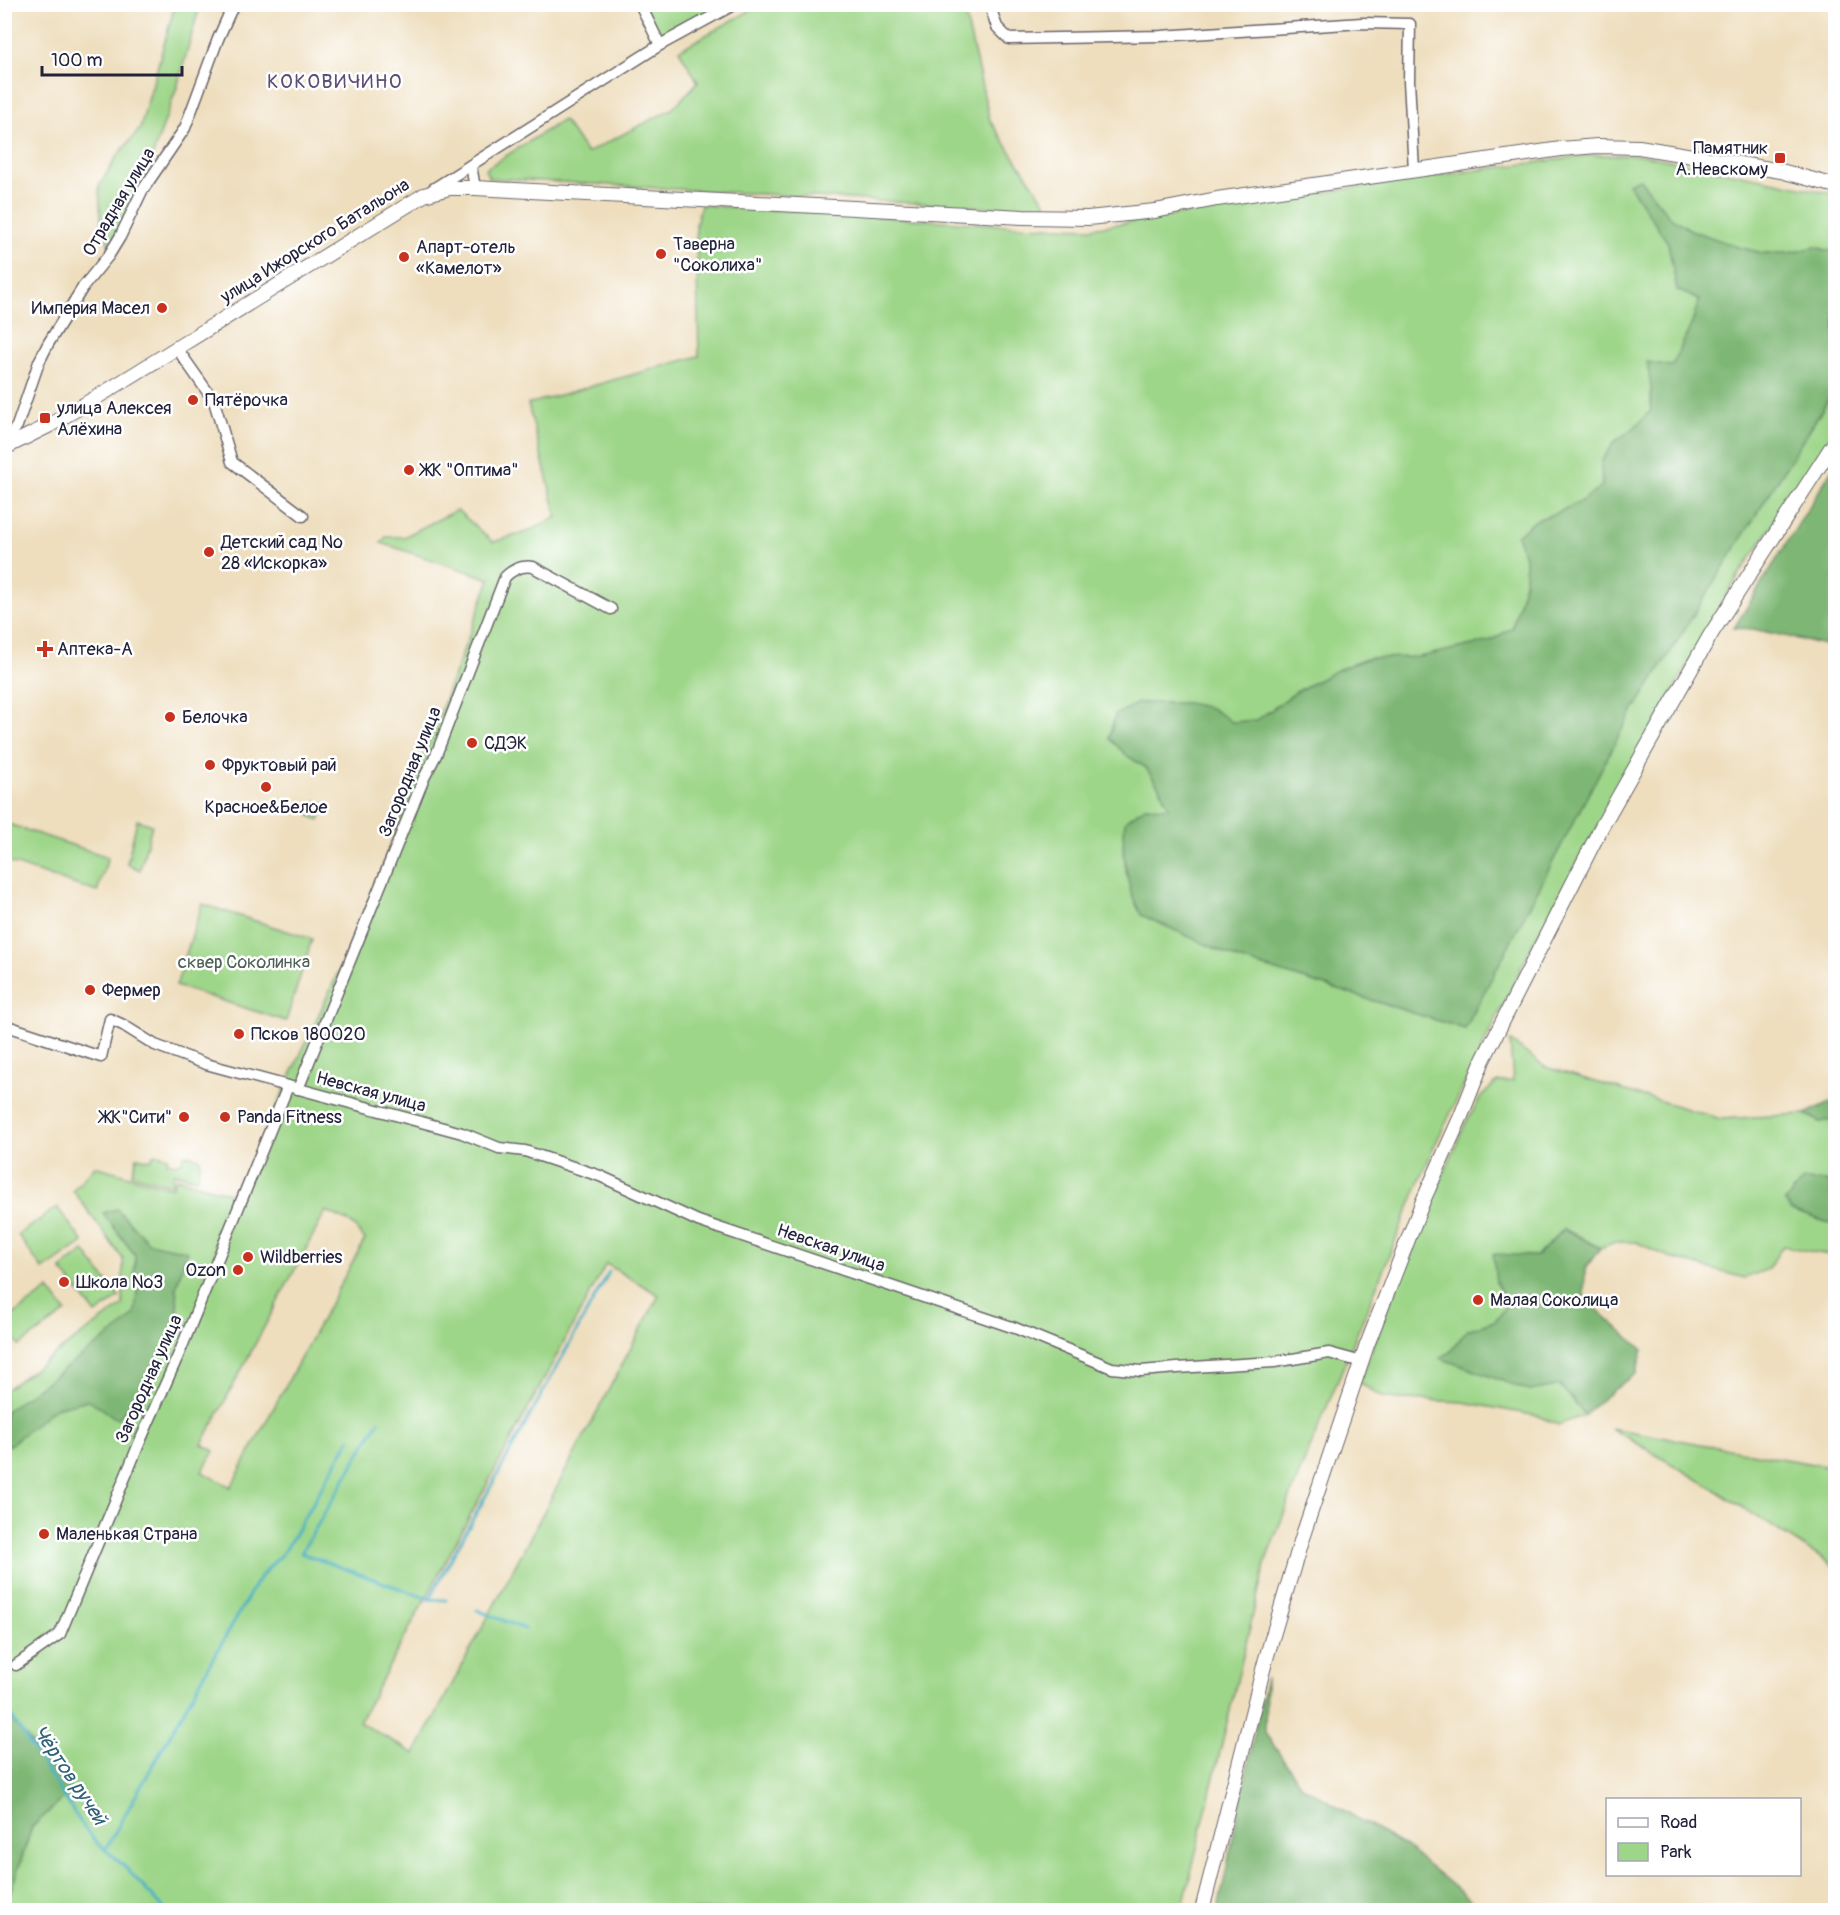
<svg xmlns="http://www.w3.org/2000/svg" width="1840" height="1915" font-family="Pangolin,sans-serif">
<rect width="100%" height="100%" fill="#fff"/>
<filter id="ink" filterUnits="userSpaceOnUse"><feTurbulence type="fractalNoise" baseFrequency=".0167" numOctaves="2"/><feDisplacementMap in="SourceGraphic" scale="12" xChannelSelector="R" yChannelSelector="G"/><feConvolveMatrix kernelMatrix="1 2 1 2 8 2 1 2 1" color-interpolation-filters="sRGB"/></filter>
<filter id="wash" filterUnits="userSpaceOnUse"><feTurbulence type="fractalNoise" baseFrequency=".008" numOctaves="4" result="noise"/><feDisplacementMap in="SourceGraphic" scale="24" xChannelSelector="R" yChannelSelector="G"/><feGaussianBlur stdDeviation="1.35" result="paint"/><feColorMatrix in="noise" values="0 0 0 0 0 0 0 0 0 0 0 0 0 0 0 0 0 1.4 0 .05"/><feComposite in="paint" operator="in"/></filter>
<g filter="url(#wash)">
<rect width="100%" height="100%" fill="#eedebe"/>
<g fill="#9ed689" stroke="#607c62" stroke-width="1.5" fill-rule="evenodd">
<polygon points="175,5 200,5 177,87 146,174 109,246 101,221 99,186 118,155 140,129"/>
<polygon points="643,5 721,5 660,40"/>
<polygon points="760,5 963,5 990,121 1051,211 489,178 485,169 563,120 587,153 672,109 698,82 679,50"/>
<path d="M1593,155h50l192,39v237l-105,158 -197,354 -100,206 -133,323 -34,88 -84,350h-1177v-6l1,1 26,-78 38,-37 -65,-79 -1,-320 119,-86v-46l-50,-69 22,-24 76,22 5,-10 63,18 45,-106 79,-171 127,-340 -109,-36 5,-6h18l53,-27 36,32 34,-10 30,-15 -29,-113 171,-48 -3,-132 5,-19 318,21 72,2 328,-50zM326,1211l24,11 15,17 -134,248 -29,-15 12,-21 -12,-7zM606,1264l53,31 -244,459 -56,-32z"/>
<polygon points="315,801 325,804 319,820 310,816"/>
<polygon points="137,820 152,825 140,870 127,864"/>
<polygon points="5,823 108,857 97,892 5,861"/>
<polygon points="202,904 312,939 286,1021 176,986"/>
<polygon points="1510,1041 1545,1067 1721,1119 1805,1114 1820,1122 1835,1119 1835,1182 1831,1180 1791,1210 1835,1225 1835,1256 1783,1246 1768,1269 1745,1278 1674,1259 1636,1242 1615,1242 1600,1248 1564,1229 1537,1256 1496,1282 1507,1304 1495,1322 1467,1330 1450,1352 1441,1358 1530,1391 1560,1385 1585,1415 1558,1425 1538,1416 1463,1402 1385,1398 1359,1383 1393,1293 1465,1124 1481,1097 1497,1082 1513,1081"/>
<polygon points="157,1154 168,1157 167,1162 177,1164 182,1161 184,1154 199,1158 201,1163 196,1179 174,1173 171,1185 132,1174 137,1157 151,1160 153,1155"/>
<polygon points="57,1207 83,1242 43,1270 18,1235"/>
<polygon points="84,1251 119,1297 96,1314 61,1269"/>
<polygon points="49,1289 66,1312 19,1346 5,1326 5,1321"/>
<polygon points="1611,1428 1835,1468 1835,1567 1714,1489"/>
</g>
<g fill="#7eb775" stroke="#506c58" stroke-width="1.5">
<polygon points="1640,179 1670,217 1691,230 1738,247 1763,253 1789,253 1815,247 1835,252 1835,389 1624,726 1465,1029 1238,959 1141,915 1131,893 1126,870 1123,846 1125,821 1145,807 1169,808 1159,787 1146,768 1126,755 1109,738 1115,715 1138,703 1187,703 1211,708 1232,722 1257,720 1296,692 1339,669 1369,658 1419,657 1490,641 1512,628 1525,582 1525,557 1517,535 1536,520 1559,512 1583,500 1602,486 1601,462 1614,442 1634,428 1651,410 1651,386 1647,362 1672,366 1692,323 1699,300 1677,290 1668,243 1628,183"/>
<polygon points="1835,465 1835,647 1753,629 1734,628"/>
<polygon points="1835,1100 1835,1119 1820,1122 1805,1114"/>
<polygon points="1803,1180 1835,1182 1835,1225 1791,1210 1785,1201"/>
<polygon points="117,1209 149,1243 187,1251 176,1288 179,1316 140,1395 117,1419 89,1400 55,1408 5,1449 5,1412 119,1329 135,1314 137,1291 134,1285 135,1255 103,1213"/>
<polygon points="1564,1229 1600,1248 1585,1269 1584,1296 1600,1312 1643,1350 1636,1373 1602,1399 1585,1415 1560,1385 1530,1391 1440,1358 1450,1352 1467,1330 1495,1321 1507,1304 1496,1282 1493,1254 1537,1256"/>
<polygon points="1266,1678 1265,1733 1301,1785 1406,1847 1483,1910 1218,1910"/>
<polygon points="4,1711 71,1791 32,1827 6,1905 4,1904"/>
</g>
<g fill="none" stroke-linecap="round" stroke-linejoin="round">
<g stroke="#44aec2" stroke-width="3">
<polyline points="379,1421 301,1553 429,1599 446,1600"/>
<polyline points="429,1599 609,1272"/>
<polyline points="477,1610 525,1629"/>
<polyline points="4,1698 12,1693"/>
<polyline points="4,1705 85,1829 97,1843 122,1864 165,1910"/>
<polyline points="105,1850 257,1581 286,1549 350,1439"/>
</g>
</g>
</g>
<g filter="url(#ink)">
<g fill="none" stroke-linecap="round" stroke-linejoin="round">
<defs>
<g id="minor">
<polyline points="640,4 660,45"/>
<polyline points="994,4 992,12 997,27 1009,39 1161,36 1362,23 1410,24 1409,81 1414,170"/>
<polyline points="471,165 475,188"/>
<polyline points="433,189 660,45 735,4"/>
<polyline points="176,347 214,401 232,462 303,516"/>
<polyline points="4,444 17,426 39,362 48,344 83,287 109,255 120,237 142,191 185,128 218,39 230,12 235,4"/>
<polyline points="4,1025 101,1057 110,1019 123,1025 155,1045 206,1064 462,1133 499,1148 525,1151 600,1176 698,1221 1015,1328 1112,1368 1141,1371 1177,1368 1274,1362 1329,1353 1362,1362"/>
<path d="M298,1089l126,-311 12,-23 69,-178c8,-8 17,-12 28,-10l78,42"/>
<polyline points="16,1665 60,1634 141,1439 181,1349 288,1086"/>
</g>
<g id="tertiary">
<polyline points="4,448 50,425 107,391 424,195 449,188 475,188 1023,217 1088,218 1155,211 1217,199 1561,149 1597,146 1639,147 1781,171 1836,186"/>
<polyline points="1202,1910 1265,1662 1302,1538 1367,1345 1423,1201 1461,1116 1483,1060 1602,826 1711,634 1836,440"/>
</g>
</defs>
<use href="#minor" stroke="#696469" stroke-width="13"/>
<use href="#tertiary" stroke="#696469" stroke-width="16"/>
<use href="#minor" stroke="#fff" stroke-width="10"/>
<use href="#tertiary" stroke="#fff" stroke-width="14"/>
</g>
</g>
<g fill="#c8321e" stroke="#fff" stroke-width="2">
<rect x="1774" y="152" width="12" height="12" rx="3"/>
<circle cx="661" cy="254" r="6"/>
<circle cx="404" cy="257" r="6"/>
<circle cx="162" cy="308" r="6"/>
<circle cx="193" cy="400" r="6"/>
<rect x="39" y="412" width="12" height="12" rx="3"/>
<circle cx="409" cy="470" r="6"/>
<circle cx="209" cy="552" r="6"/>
<path d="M42 640h6v6h6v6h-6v6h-6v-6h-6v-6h6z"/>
<circle cx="170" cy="717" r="6"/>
<circle cx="472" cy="743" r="6"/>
<circle cx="210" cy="765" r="6"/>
<circle cx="266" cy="787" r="6"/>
<circle cx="90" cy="990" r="6"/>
<circle cx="239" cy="1034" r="6"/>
<circle cx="184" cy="1117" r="6"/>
<circle cx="225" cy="1117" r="6"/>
<circle cx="248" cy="1257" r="6"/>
<circle cx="238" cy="1270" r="6"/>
<circle cx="64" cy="1282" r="6"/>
<circle cx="1478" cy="1300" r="6"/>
<circle cx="44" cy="1534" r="6"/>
</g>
<g text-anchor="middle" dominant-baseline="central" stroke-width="5" stroke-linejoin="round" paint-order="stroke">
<g font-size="18" fill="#22223b" stroke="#fff" text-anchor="start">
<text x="1768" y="148" text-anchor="end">Памятник<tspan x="1768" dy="21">А.Невскому</tspan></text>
<text x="673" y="244">Таверна<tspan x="673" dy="21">"Соколиха"</tspan></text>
<text x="416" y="247">Апарт-отель<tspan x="416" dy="21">«Камелот»</tspan></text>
<text x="150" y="308" text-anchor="end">Империя Масел</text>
<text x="205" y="400">Пятёрочка</text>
<text x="57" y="408">улица Алексея<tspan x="57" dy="21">Алёхина</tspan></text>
<text x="421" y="470">ЖК "Оптима"</text>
<text x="221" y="542">Детский сад №<tspan x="221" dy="21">28 «Искорка»</tspan></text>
<text x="57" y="649">Аптека-А</text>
<text x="182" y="717">Белочка</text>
<text x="484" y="743">СДЭК</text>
<text x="222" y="765">Фруктовый рай</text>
<text x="266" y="807" text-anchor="middle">Красное&amp;Белое</text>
<text x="102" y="990">Фермер</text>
<text x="251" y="1034">Псков 180020</text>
<text x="172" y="1117" text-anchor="end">ЖК"Сити"</text>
<text x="237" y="1117">Panda Fitness</text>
<text x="260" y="1257">Wildberries</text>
<text x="226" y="1270" text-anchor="end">Ozon</text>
<text x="76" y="1282">Школа №3</text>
<text x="1490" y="1300">Малая Соколица</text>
<text x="56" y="1534">Маленькая Страна</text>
</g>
<g font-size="18" fill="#22223b" stroke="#fff">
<text transform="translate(119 202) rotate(-59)">Отрадная улица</text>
<text transform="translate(315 241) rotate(-32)">улица Ижорского Батальона</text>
<text transform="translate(410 772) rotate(-68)">Загородная улица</text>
<text transform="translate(371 1092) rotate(15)">Невская улица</text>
<text transform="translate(831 1248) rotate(19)">Невская улица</text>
<text transform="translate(149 1379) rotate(-66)">Загородная улица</text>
</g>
<g font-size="18" fill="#4d6156" stroke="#fff">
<text x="244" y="962">сквер Соколинка</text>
</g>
<g font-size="20" letter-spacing="1.5" fill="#5d4e75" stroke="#fff">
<text x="335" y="81">КОКОВИЧИНО</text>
</g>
<g font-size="20" font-style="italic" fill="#316178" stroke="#fff">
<text transform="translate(70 1775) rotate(56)">Чёртов ручей</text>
</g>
</g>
<rect width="1840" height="1915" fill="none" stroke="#fff" stroke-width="24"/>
<rect x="1606" y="1798" width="195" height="78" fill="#ffffff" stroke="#a7a7b1" stroke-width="1.5"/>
<rect x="1618" y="1818" width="30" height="9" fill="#ffffff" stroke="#a7a7b1" stroke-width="1.5"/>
<text x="1660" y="1828" font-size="18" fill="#22223b">Road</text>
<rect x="1618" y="1843" width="30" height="18" fill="#9ed689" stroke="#a7a7b1" stroke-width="1.5"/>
<text x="1660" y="1858" font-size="18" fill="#22223b">Park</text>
<path d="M42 66v9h140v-9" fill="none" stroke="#22223b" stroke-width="3"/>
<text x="51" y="66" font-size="18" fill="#22223b" stroke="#ffffff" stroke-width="4.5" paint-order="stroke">100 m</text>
</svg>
